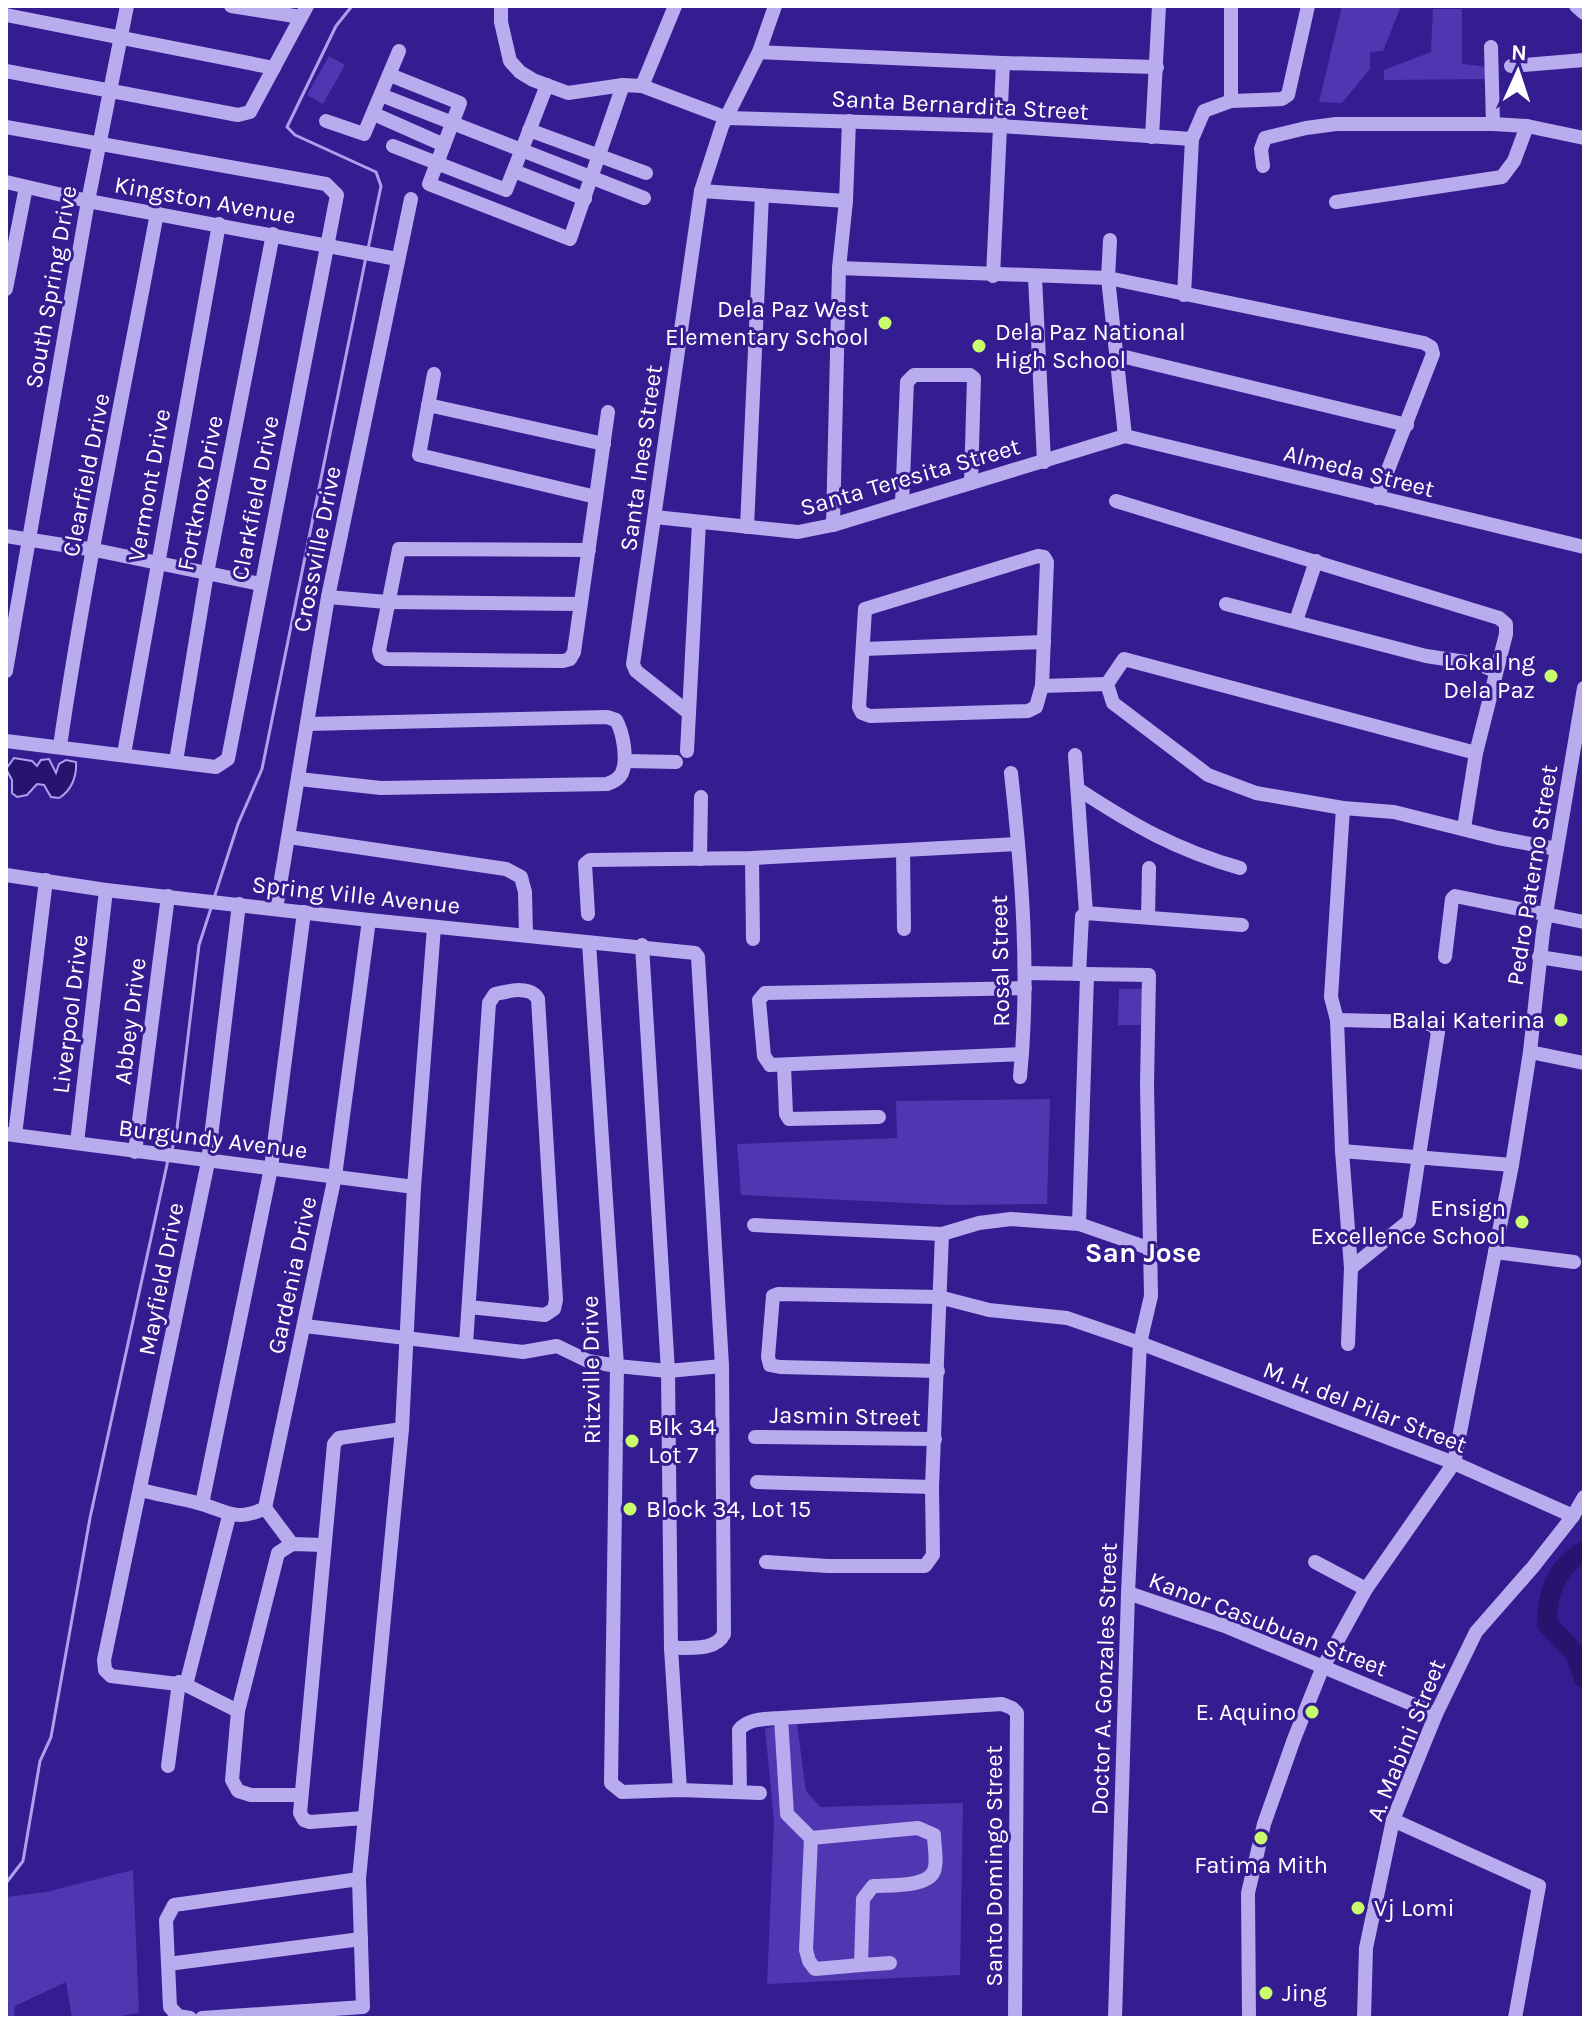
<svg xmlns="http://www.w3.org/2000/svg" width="1590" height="2024" font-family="Karla,sans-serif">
<rect width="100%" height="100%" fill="#341d90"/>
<g fill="#4e37b1">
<polygon points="1342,6 1401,6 1383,51 1370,52 1370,69 1342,103 1319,102"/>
<polygon points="1433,9 1462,9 1462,64 1489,67 1490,79 1384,80 1384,70 1431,52"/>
<polygon points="329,56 345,65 323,104 307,95"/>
<polygon points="1119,989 1144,989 1143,1025 1118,1025"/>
<polygon points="1050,1099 1047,1204 949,1205 741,1195 737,1144 897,1138 896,1101"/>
<polygon points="797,1724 806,1791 820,1807 963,1803 960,1975 767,1984 774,1821 765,1728"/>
<polygon points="133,1870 139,2013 109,2018 72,2018 66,1982 15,2006 14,2018 6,2018 6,1897 46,1892"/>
</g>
<path fill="#26146e" stroke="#ada0ef" stroke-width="2" d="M14,758l18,3 5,5 4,-6 8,-1 7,14 3,-9 7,-4 10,2c1,15 -5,29 -17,36l-8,-1 -7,-12 -7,-1 -10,11 -10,2 -5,-4v-13l-6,-11z"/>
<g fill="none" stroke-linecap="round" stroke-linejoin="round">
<g stroke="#ada0ef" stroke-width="3">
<polyline points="352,6 336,26 287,127 295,135 376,172 381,186 368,249"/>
<polyline points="214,898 238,824 262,769 366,257"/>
<polyline points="172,1149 176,1137 199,945 212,905"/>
<polyline points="6,1883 23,1861 40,1761 51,1737 90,1518 168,1160"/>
</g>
<path stroke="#26146e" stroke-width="20" d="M1584,1551c-28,16 -37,42 -37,73l28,29 9,25"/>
<g stroke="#b8acee" stroke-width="14">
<polyline points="231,6 301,17"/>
<polyline points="501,6 501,22 510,61 520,72 533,80 568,93 623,85 642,86 727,118 1000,126 1192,139"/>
<polyline points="1576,6 1584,13"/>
<polyline points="6,15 274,68"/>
<polyline points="1491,47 1493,124"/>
<polyline points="759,52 1003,63 1157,67"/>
<polyline points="1511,66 1584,60"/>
<polyline points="6,71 238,115 250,112 307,6"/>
<polyline points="390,75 460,103 429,184 570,239 623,85"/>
<polyline points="642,86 675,6"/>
<polyline points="381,95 644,198"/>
<polyline points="1231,101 1231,6"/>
<polyline points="374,114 444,145"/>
<polyline points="326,121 364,134 399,51"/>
<polyline points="6,127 326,184 337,195 228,759 216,767 6,741"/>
<polyline points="529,130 646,173"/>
<polyline points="1152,137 1159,6"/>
<polyline points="393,146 506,190 547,85"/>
<polyline points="1263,166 1261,149 1265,138 1306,128 1336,124 1493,124 1527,126 1584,138"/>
<polyline points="514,171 585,199"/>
<polyline points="6,182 88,201 397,259"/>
<polyline points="701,191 846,201"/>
<polyline points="1336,202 1502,177 1514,161 1527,126"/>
<polyline points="1110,240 1108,278 1125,436"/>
<polyline points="839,268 1108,278 1424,343 1431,347 1433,354 1377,498"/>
<polyline points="993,276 1003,63"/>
<polyline points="1035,277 1044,462"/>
<polyline points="6,289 26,187"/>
<polyline points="1184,295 1192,139 1204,111 1231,101 1282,99 1288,95 1308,6"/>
<polyline points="1117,355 1407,425"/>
<polyline points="434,374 419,455 596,497"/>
<polyline points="428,405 604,444"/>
<polyline points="1125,436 1584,547"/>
<polyline points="1116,501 1499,618 1506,624 1506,634 1476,753 1464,828"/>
<polyline points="902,504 907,382 914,375 970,375 974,378 971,483"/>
<polyline points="655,517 798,532 833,525 1125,436"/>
<polyline points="833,525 839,268 846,201 849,121"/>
<polyline points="747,527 762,195"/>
<polyline points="6,536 95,550 260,584"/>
<polyline points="589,550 399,549 379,650 381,656 386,659 563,661 570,659 574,652 608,412"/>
<polygon points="1038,556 1044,557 1047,562 1042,686 1036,707 1028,711 870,716 862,713 859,707 865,609"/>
<polyline points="328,597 387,602 580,604"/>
<polyline points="1226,604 1426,656 1479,664 1495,671"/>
<polyline points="1296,621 1316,561"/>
<polyline points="864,649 1044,642"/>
<polyline points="6,671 88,201 127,6"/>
<polyline points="1042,686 1107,684"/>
<polyline points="689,713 636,671 633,664 701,191 722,126 759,52 775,6"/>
<path d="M60,746c26,-178 64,-355 97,-533"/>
<polyline points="687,751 699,522"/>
<polyline points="1476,753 1124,659 1107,684 1113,703 1208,775 1256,793 1343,808 1394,812 1498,838 1557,849"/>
<polyline points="124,754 219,224"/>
<polyline points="1075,755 1086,913"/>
<polyline points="176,761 207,573 273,234"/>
<polyline points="625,761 676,762"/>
<path d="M1011,773c11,100 19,203 9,304"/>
<path d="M299,779l82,9 226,-4c6,-2 12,-5 15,-11 6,-14 1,-41 -6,-53l-9,-3 -300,7"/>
<path d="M1078,789c55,36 98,61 162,79"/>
<polyline points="1343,808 1331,997 1337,1020 1342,1151 1351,1268 1348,1344"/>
<polyline points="289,837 506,869 521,877 525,892 526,935"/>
<polyline points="903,851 904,929"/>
<polyline points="752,858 753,939"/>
<polyline points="700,859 701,797"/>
<path d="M6,875l100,15 263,30 326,33 3,4 24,409 2,268c-9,18 -36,13 -53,14"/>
<polyline points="276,909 328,597 411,199"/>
<polyline points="588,914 585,864 590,860 752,858 1018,844"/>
<polyline points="1148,917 1149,868"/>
<polyline points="589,943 617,1366 611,1783 622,1792 680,1790 760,1793"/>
<polyline points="642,945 668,1371 671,1648 680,1790"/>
<polyline points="1445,957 1452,899 1455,896 1584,922"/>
<polyline points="1539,957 1584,964"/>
<polyline points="1025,973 1149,975 1147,1085 1151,1296 1140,1343 1128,1593 1115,2018"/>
<polyline points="1079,974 1082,916 1086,913 1242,925"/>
<polyline points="1337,1020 1424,1022 1434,1026 1438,1032 1409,1221 1351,1268"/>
<polyline points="1530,1052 1584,1063"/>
<polyline points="1022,1054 770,1065 764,1056 759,1000 765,993 1025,988"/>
<polyline points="784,1066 786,1114 789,1119 879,1117"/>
<polyline points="6,1134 414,1187"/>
<polyline points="15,1135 46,880"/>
<polyline points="77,1143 106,890"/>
<polyline points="1342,1151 1512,1165"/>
<polyline points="135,1152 168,896"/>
<polyline points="1079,1224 1087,976"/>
<polyline points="754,1225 942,1234 979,1223 1011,1219 1079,1224 1151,1249"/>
<polyline points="1495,1252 1574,1262"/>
<polyline points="305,1326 523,1352 557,1346 588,1361 617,1366 668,1371 722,1366"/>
<path d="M466,1344l23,-341 6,-9c14,-3 36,-9 43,5l18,301 -2,9 -9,6 -76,-8"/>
<polyline points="938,1371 780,1367 770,1365 768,1357 773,1296 778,1294 939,1297 989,1310 1067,1318 1140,1343 1454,1463 1573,1516"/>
<polyline points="755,1437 935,1439"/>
<polyline points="757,1482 932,1487"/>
<path d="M141,1490c19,5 38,8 57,13 27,7 38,20 67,5l70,-332 34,-256"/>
<polyline points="202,1504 271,1168 304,912"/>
<polyline points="265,1508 292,1544"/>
<polyline points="229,1516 186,1685 111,1676 105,1670 104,1660 208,1162 239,904"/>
<polyline points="766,1562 828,1566 925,1566 933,1555 932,1487 942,1234"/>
<polyline points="1315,1562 1366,1589"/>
<polyline points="1128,1593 1225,1626 1436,1714"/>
<polyline points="186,1685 238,1711"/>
<polyline points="168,1766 179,1682"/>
<path d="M740,1792l-1,-62c9,-12 28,-11 42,-12"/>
<polyline points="301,1795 251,1795 238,1791 232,1780 238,1711 278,1553 292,1544 324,1545"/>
<polyline points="364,1818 310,1822 304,1820 300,1813 334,1444 339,1438 402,1429"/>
<polyline points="1393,1820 1539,1886 1515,2018"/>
<polyline points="811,1838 806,1950 809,1961 815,1969 861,1965"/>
<path d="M890,1963l-29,2 2,-66 10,-13c17,-1 60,2 62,-19 2,-10 -1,-22 -1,-32l-16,-7 -107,10 -24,-24 -6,-96 221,-14 10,4 5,5 -2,305"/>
<polyline points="168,1964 361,1939"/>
<polyline points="190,2018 178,2016 170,2007 166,1920 174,1905 359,1879"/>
<polyline points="202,2018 363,2007 359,1879 402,1429 414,1187 434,927"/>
<polyline points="1249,2018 1248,1893 1264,1824 1294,1739 1322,1669 1366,1589 1454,1463 1512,1165 1530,1052 1543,932 1584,688"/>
<polyline points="1364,2018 1366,1948 1393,1820 1436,1714 1476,1632 1533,1567 1573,1516 1584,1497"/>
</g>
</g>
<g fill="#cafd6b" stroke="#341d90" stroke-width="3">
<circle cx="885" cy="323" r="8"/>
<circle cx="979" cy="346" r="8"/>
<circle cx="1551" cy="676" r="8"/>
<circle cx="1561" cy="1020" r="8"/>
<circle cx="1522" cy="1222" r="8"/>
<circle cx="632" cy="1441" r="8"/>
<circle cx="630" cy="1509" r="8"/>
<circle cx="1312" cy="1712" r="8"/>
<circle cx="1261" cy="1838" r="8"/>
<circle cx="1358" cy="1908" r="8"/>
<circle cx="1266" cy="1993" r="8"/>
</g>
<g text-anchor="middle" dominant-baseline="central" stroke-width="6" stroke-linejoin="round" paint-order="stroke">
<g font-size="24" fill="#fff" stroke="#341d90">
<text transform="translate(960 105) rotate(3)">Santa Bernardita Street</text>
<text transform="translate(205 200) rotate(10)">Kingston Avenue</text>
<text transform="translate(51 287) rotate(-80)">South Spring Drive</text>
<text transform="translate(641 458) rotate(-82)">Santa Ines Street</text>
<text transform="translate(1359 471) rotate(14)">Almeda Street</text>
<text transform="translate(86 475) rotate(-79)">Clearfield Drive</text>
<text transform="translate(910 477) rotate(-16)">Santa Teresita Street</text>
<text transform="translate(149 485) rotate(-80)">Vermont Drive</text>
<text transform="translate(200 493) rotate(-79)">Fortknox Drive</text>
<text transform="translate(255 498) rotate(-79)">Clarkfield Drive</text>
<text transform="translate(317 549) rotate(-79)">Crossville Drive</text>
<text transform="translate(1532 875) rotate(-81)">Pedro Paterno Street</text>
<text transform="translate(356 895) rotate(6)">Spring Ville Avenue</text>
<text transform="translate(1000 961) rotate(-91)">Rosal Street</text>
<text transform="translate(70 1014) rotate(-83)">Liverpool Drive</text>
<text transform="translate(130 1021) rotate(-83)">Abbey Drive</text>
<text transform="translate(213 1139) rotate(7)">Burgundy Avenue</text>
<text transform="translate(292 1275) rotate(-78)">Gardenia Drive</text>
<text transform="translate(161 1279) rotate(-79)">Mayfield Drive</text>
<text transform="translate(591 1370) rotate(-91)">Ritzville Drive</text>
<text transform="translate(1365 1407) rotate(21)">M. H. del Pilar Street</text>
<text transform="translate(845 1416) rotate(1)">Jasmin Street</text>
<text transform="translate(1268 1624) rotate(21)">Kanor Casubuan Street</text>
<text transform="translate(1104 1679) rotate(-88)">Doctor A. Gonzales Street</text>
<text transform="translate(1406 1740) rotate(-68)">A. Mabini Street</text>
<text transform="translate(994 1866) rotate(-90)">Santo Domingo Street</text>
</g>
<g font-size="24" fill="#fff" stroke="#341d90" text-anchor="end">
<text x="869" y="309">Dela Paz West<tspan x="869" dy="28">Elementary School</tspan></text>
<text x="995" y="332" text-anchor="start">Dela Paz National<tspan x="995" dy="28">High School</tspan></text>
<text x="1535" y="662">Lokal ng<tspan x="1535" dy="28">Dela Paz</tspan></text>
<text x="1545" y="1020">Balai Katerina</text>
<text x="1506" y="1208">Ensign<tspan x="1506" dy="28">Excellence School</tspan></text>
<text x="648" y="1427" text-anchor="start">Blk 34<tspan x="648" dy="28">Lot 7</tspan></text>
<text x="646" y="1509" text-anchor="start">Block 34, Lot 15</text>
<text x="1296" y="1712">E. Aquino</text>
<text x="1261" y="1865" text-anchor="middle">Fatima Mith</text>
<text x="1374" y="1908" text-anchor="start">Vj Lomi</text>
<text x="1282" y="1993" text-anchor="start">Jing</text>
</g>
<g font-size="28" font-weight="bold" fill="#fff" stroke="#341d90">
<text x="1143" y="1252">San Jose</text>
</g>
</g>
<rect width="1590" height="2024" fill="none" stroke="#ffffff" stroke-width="16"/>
<g transform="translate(1518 72) rotate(3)" stroke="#341d90" stroke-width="6" paint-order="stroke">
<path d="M0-6L14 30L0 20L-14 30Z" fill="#ffffff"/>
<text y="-12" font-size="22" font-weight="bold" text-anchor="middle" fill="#ffffff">N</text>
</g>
</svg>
